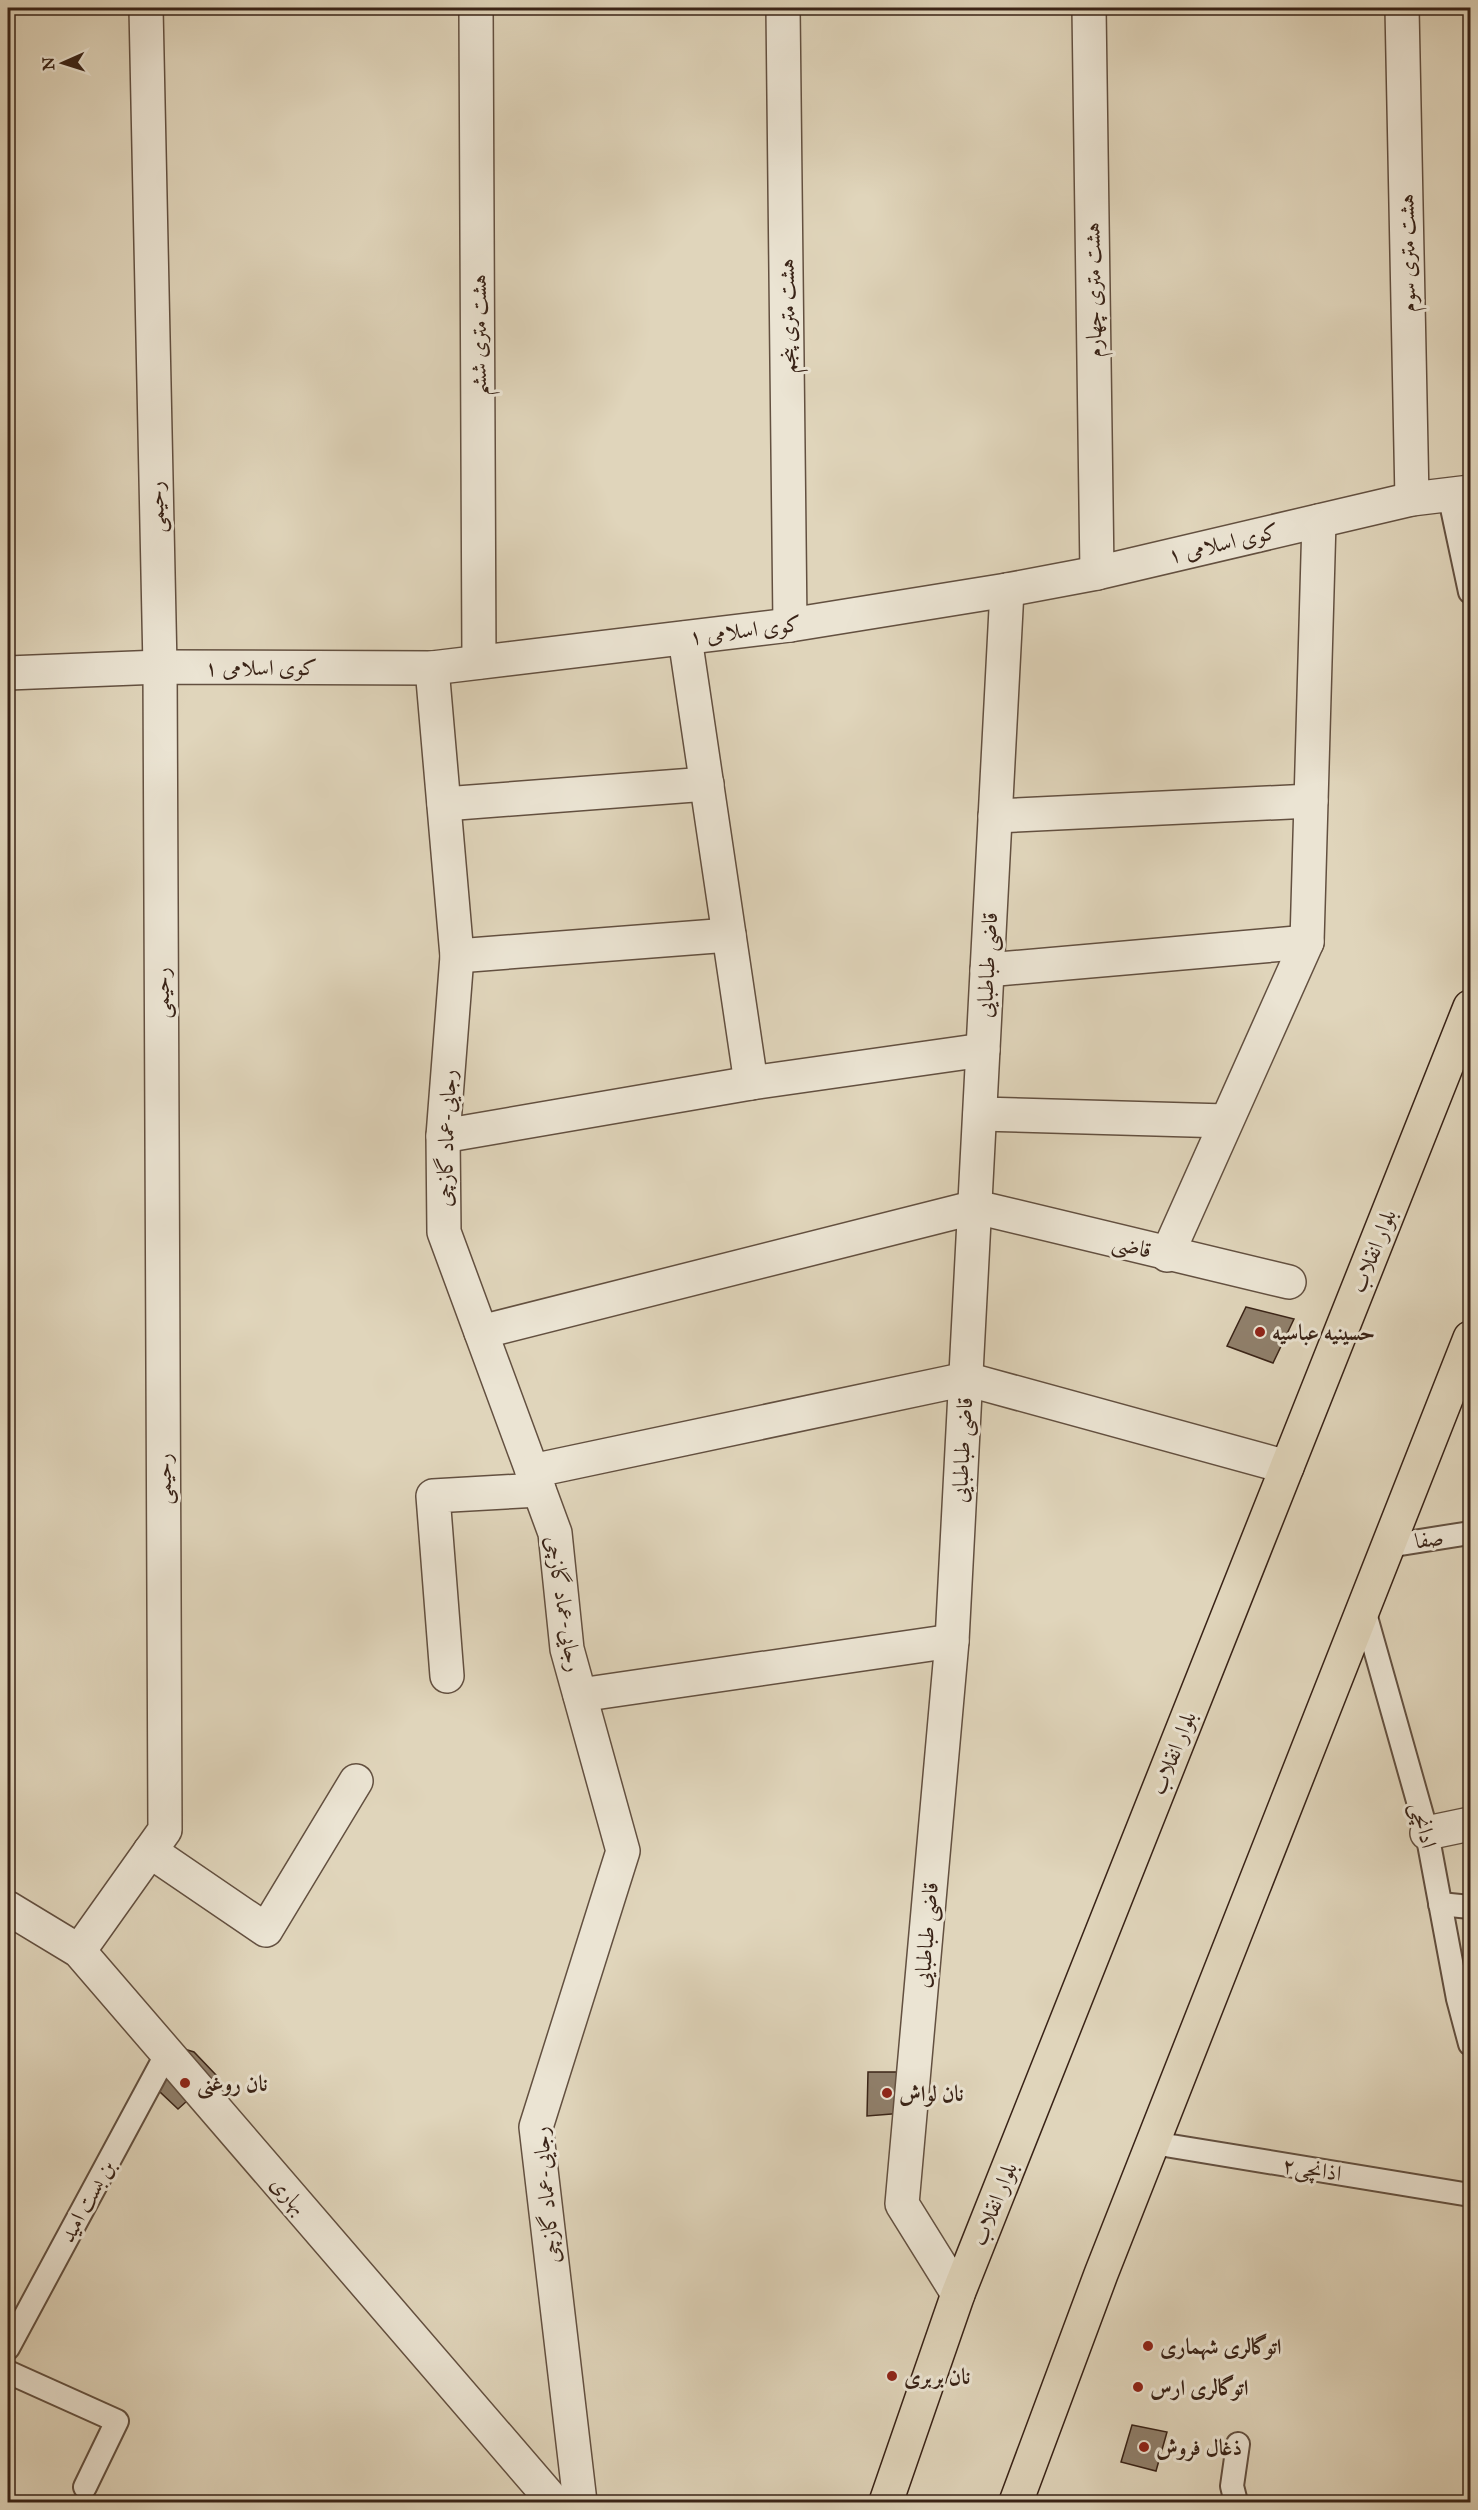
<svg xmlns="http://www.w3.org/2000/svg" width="1478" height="2510" font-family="'IM FELL Great Primer',Amiri,serif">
<rect width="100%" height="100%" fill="#e0d5bb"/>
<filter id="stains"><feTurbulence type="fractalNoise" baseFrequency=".00333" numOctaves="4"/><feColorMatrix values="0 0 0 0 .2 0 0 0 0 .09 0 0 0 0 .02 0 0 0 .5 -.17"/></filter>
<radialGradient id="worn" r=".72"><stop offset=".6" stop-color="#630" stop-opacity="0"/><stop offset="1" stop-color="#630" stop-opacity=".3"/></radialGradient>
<g fill="#90806c" stroke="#392317" stroke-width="1.5">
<polygon points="1246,1307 1294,1319 1273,1363 1227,1346"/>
<polygon points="181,2048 194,2052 216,2075 178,2109 159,2091"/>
<polygon points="868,2072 907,2072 904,2113 867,2116"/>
<polygon points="1132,2425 1167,2432 1156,2471 1121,2462"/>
</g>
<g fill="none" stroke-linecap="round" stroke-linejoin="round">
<defs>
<g id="service">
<polyline points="1449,494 1470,592"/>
<polyline points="1388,1546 1470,1533"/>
<polyline points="1364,1610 1427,1833 1458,1999 1470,2044"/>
<polyline points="1440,1904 1470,1907"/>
<polyline points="1153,2143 1470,2195"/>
<polyline points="8,2348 167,2053"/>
<polyline points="8,2372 117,2421 85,2487"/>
<polyline points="1236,2502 1232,2486 1238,2444"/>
</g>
<g id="minor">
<polyline points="476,8 479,662"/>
<polyline points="783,8 790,625"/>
<polyline points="1089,8 1097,573"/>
<polyline points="1402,8 1412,499"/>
<polyline points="685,638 751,1083"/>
<polyline points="432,668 457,956 443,1136 444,1232 555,1533 567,1649 623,1851 536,2127 580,2502"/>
<polyline points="8,673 160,667 432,668 790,625 1007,590 1097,573 1412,499 1470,492"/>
<polyline points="444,804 707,784"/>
<polyline points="995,816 1311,801"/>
<polyline points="457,956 729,935"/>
<polyline points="987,970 1307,942"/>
<polyline points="980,1114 1226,1121"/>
<polyline points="443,1136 751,1083 983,1050"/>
<polyline points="1167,1255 1307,942 1319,521"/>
<polyline points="481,1332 976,1207 1289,1282"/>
<polyline points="532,1471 966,1379 1287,1467"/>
<polyline points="447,1676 433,1496 539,1490"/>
<polyline points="580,1695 952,1641"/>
<polyline points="1427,1833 1470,1824"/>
<polyline points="150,1851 266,1930 356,1781"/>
<polyline points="79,1951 165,1830 160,667 146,8"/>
<polyline points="958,2294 902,2204 952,1641 1007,590"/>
</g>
<polyline id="tertiary" points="8,1908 79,1951 554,2502"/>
<g id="primary">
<polyline points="886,2502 958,2294 1470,1007"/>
<polyline points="1016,2502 1101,2274 1470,1338"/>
</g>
</defs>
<use href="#service" stroke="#635040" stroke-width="26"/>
<use href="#minor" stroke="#635040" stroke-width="36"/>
<use href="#tertiary" stroke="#635040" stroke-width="36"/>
<use href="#primary" stroke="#392317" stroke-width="36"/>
<use href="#service" stroke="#ebe4d3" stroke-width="22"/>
<use href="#minor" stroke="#ebe4d3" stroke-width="33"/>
<use href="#tertiary" stroke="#ebe4d3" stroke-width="33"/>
<use href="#primary" stroke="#e0d5bb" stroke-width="33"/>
</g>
<g fill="#8f2418" stroke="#ebe4d3" stroke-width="2">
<circle cx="1260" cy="1332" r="6"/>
<circle cx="185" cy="2083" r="6"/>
<circle cx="887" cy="2093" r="6"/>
<circle cx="1148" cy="2346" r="6"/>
<circle cx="892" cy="2376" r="6"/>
<circle cx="1138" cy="2387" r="6"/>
<circle cx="1144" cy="2447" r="6"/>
</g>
<g text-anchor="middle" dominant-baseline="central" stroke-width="6" stroke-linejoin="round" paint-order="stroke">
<g font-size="22" fill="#392317" stroke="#ebe4d3">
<text transform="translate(1407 253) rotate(-91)">هشت متری سوم</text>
<text transform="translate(1093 290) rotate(-91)">هشت متری چهارم</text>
<text transform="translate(787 316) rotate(-91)">هشت متری پنجم</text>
<text transform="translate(478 335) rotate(-90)">هشت متری ششم</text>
<text transform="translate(156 507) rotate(-91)">رحیمی</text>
<text transform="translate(1223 543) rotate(-13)">کوی اسلامی ۱</text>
<text transform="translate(745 630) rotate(-7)">کوی اسلامی ۱</text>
<text x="261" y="667">کوی اسلامی ۱</text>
<text transform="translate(987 965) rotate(-87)">قاضی طباطبایی</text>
<text transform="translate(161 993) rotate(-90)">رحیمی</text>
<text transform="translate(446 1138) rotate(-88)">رجایی-عماد گازچی</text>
<text transform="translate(1132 1246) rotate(14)">قاضی</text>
<text transform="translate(1373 1251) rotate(-68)">بلوار انقلاب</text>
<text transform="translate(962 1450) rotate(-87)">قاضی طباطبایی</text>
<text transform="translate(163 1479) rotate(-90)">رحیمی</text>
<text transform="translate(1429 1539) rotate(-9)">صفا</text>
<text transform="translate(564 1604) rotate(81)">رجایی-عماد گازچی</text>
<text transform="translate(1173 1753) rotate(-68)">بلوار انقلاب</text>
<text transform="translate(1424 1825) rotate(76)">ادانچی</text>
<text transform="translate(926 1935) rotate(-85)">قاضی طباطبایی</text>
<text transform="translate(1312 2169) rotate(9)">اذانچی۲</text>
<text transform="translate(289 2195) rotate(49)">بهاری</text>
<text transform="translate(546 2195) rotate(-95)">رجایی-عماد گازچی</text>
<text transform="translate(87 2201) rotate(-61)">بن بست امید</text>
<text transform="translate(994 2204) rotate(-68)">بلوار انقلاب</text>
</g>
<g font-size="22" font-weight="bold" fill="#392317" stroke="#ebe4d3" text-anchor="start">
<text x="1272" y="1332">حسینیه عباسیه</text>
<text x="197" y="2083">نان روغنی</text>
<text x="899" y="2093">نان لواش</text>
<text x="1160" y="2346">اتوگالری شهماری</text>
<text x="904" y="2376">نان بربری</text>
<text x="1150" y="2387">اتوگالری ارس</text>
<text x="1156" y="2447">ذغال فروش</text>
</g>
</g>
<rect width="1478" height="2510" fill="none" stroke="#e0d5bb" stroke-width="30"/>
<rect x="9" y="9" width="1460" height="2492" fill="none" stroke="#392317" stroke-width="3"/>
<rect x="15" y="15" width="1448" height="2480" fill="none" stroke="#392317" stroke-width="1.5"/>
<g transform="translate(63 63) rotate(267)" stroke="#ebe4d3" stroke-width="4.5" paint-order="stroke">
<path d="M0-4.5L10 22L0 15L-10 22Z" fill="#392317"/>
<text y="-9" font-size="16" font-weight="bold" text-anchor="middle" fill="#392317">N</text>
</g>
<rect width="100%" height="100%" filter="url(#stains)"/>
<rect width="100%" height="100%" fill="url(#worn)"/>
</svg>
